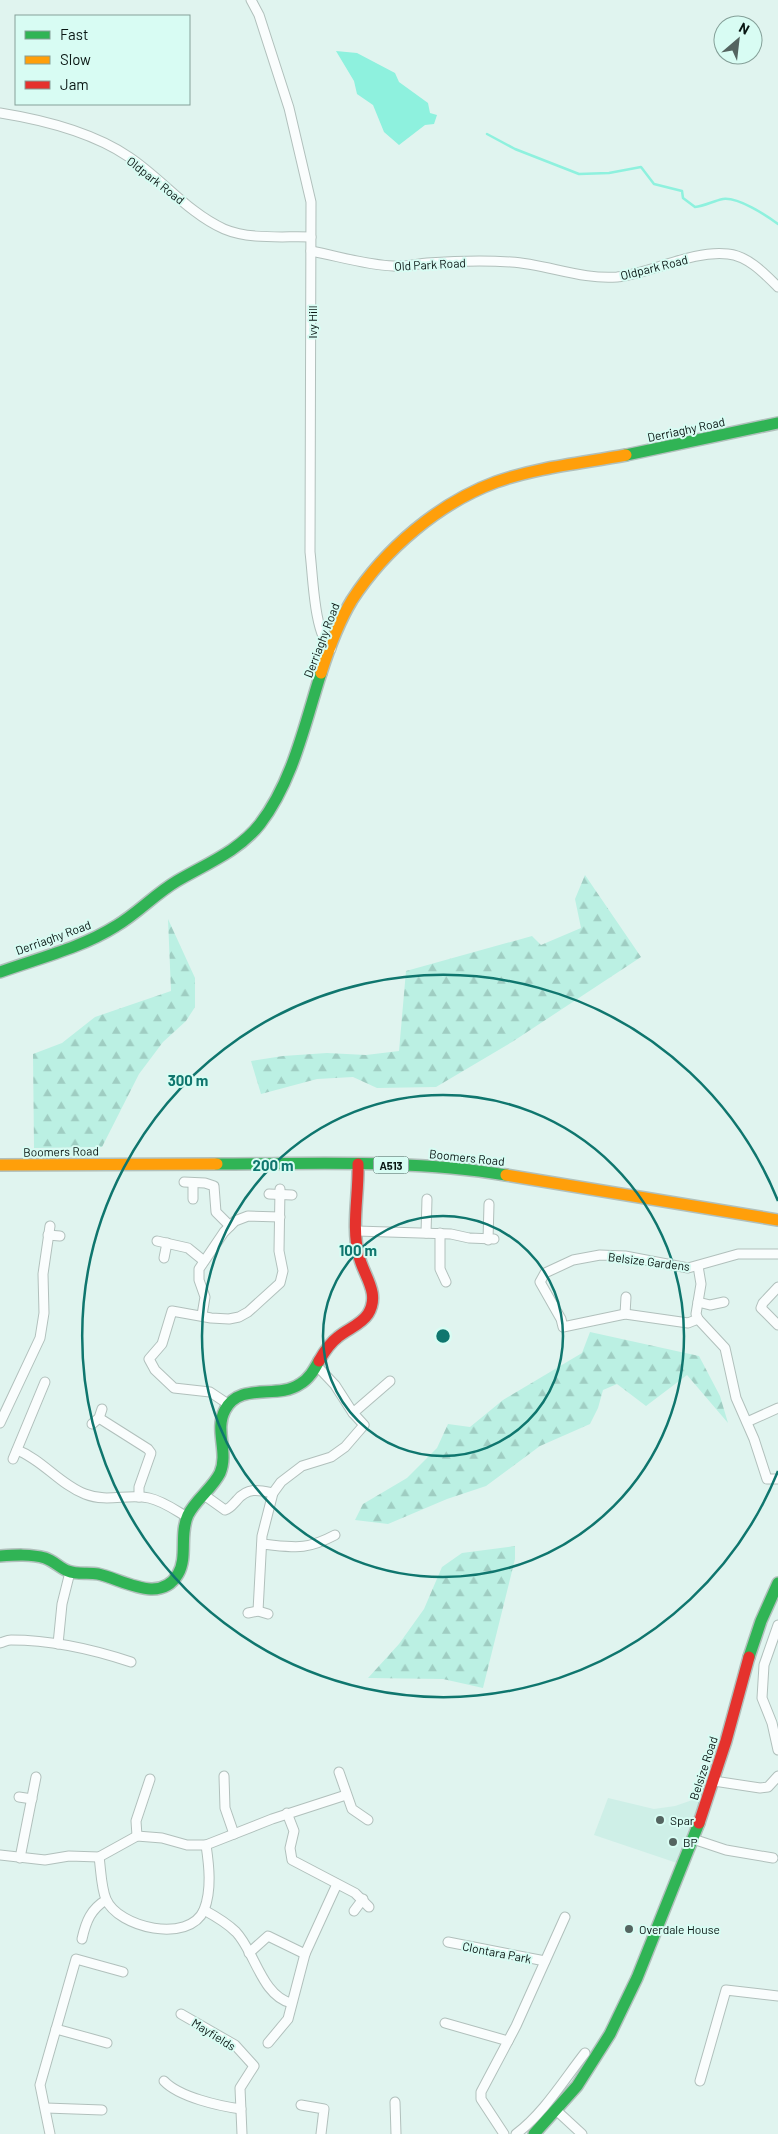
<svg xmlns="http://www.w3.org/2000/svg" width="778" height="2134" font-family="Barlow,sans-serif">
<defs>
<pattern id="forest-firs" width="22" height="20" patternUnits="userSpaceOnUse" patternTransform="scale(1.25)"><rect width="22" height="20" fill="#bbf0e3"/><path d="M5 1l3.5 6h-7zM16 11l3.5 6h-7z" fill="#9fcdc2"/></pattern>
</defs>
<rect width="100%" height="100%" fill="#e0f4ef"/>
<polygon fill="#ceefe7" points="701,1797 677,1863 594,1835 608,1798 654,1809 675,1806"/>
<g fill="url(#forest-firs)">
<polygon points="585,875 641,957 512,1042 436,1087 377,1088 353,1077 317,1079 261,1094 251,1061 283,1056 327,1053 366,1055 399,1051 406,971 532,936 541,945 581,928 575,899"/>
<polygon points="168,919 195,978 195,1007 186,1021 163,1042 139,1074 102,1147 34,1148 33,1054 62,1043 95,1017 171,991"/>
<polygon points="590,1332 699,1356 720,1396 728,1423 687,1375 646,1406 617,1384 603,1390 598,1408 590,1424 540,1446 486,1486 447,1499 388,1524 355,1520 363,1504 407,1478 437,1448 448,1424 470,1427 503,1400 582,1353"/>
<polygon points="515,1546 515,1559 483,1688 443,1679 368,1678 399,1644 424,1609 442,1567 462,1553"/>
</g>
<polygon fill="#8ef1de" points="336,51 357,53 395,73 399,82 428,103 430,113 437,115 434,124 425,125 399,145 384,132 373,105 357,94 354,81"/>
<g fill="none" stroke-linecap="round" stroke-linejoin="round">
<path stroke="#8ef1de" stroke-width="2.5" d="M487,134l28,15 64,25 30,-1 32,-6 13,17 28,7 1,7 12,9c10,-1 18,-6 28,-8 15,-2 43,16 55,25"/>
<defs>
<g id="street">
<path d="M251,0l8,15 30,93 22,94 -1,350c3,24 4,82 21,97"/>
<path d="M0,113c44,7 92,19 129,44 33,22 59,56 95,72 26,11 59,7 87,8"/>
<path d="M311,251c27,5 55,14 82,15 12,1 23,-2 34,-3 28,-2 56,-3 84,-1 35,2 71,18 106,15 36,-4 74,-27 111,-23 20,2 36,19 50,33"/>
<polyline points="184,1182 205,1183 214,1186 216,1212 230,1226"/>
<polyline points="269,1194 292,1195"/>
<polyline points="193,1199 193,1183"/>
<polyline points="357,1231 451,1234 469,1238 494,1239"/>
<polyline points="426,1233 427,1199"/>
<polyline points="440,1233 440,1269 446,1282"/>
<polyline points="48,1235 60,1236"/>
<polyline points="488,1240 489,1204"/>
<polyline points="157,1241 188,1248 204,1261"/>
<polyline points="164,1258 167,1243"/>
<polyline points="698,1266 701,1284 696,1314 698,1319 725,1348 736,1398 754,1439 767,1479 778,1479"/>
<polyline points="778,1287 763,1303 761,1308 778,1325"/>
<polyline points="698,1302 710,1305 724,1302"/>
<polyline points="625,1314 626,1297"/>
<polyline points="202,1315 205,1297 199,1280 199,1269 224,1232 235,1221 248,1216 280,1217"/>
<polyline points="698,1319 688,1323 625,1314 563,1327 561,1319 540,1282 545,1273 573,1260 600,1255 625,1256 688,1268 738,1254 778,1254"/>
<polyline points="317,1366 335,1385 353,1413 390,1381"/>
<polyline points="228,1404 210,1392 174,1388 155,1370 149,1359 162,1344 172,1311 211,1318 229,1319 239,1317 248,1312 280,1283 283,1271 279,1251 280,1189"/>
<polyline points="99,1418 148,1449 151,1453 139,1487 139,1497"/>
<polyline points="747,1422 778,1408"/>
<polyline points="0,1423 40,1338 44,1313 43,1274 50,1226"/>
<polyline points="92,1424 99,1418 102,1409"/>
<path d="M17,1450c26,10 42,34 68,44 23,9 42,-1 64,4 14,3 26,12 38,19"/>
<polyline points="13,1459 45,1382"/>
<path d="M204,1495l21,15c6,-2 8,-6 12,-10 11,-13 22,-10 36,-7"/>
<path d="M262,1544c32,3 43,7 73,-9"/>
<polyline points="258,1611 262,1536 273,1493 281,1482 302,1466 331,1457 345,1447 364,1425 353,1413"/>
<polyline points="248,1613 258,1611 268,1614"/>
<polyline points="778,1625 764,1665 762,1698 772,1723 778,1750"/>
<path d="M0,1643c4,-1 7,-3 11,-3 41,0 81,9 120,22"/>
<polyline points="58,1644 62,1604 70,1572"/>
<polyline points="339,1772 352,1809 368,1820"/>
<polyline points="224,1776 225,1808 234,1834"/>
<polyline points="714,1781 760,1788 768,1787 778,1776"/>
<polyline points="19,1797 32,1799"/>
<polyline points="287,1813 294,1831 290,1848 292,1860 355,1893 369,1907"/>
<polyline points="137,1836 136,1821 150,1779"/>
<polyline points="693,1839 726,1850 773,1858"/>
<polyline points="0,1855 45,1860 69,1856 99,1857 137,1836 162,1838 187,1845 206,1845 272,1819 346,1795"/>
<path d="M99,1857c2,13 2,30 7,42 12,29 83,45 98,11 8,-20 5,-45 2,-65"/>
<polyline points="20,1858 36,1777"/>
<path d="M204,1910c11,6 23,13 32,22 19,20 26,64 55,71"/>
<polyline points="354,1911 363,1899"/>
<path d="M82,1939c4,-18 9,-30 24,-39"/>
<polyline points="448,1942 545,1961"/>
<polyline points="249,1953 268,1936 305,1954"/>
<polyline points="181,2014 235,2045 254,2066 240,2088 242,2134"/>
<polyline points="445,2023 508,2041"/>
<polyline points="56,2029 107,2043"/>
<polyline points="268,2043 288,2019 305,1954 337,1884"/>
<path d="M164,2081c15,16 55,25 77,28"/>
<polyline points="700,2081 726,1990 778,1996"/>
<polyline points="395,2102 396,2134"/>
<polyline points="301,2105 324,2109 321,2134"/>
<polyline points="46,2108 102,2110"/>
<polyline points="557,2111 582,2134"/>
<polyline points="50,2134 40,2085 76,1959 123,1972"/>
<polyline points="504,2134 481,2099 481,2092 516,2026 565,1917"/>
<path d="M516,2134c28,-21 47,-53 69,-81"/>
</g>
<g id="fast">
<polyline points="626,455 778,423"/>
<path d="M0,972c39,-14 81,-24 116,-46 22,-13 39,-32 61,-45 29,-17 62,-30 83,-57 33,-43 45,-101 61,-151"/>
<path d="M217,1164c95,0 194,-5 289,11"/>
<path d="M0,1556c15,-1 31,-2 45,2 9,3 15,10 23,13 10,4 20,1 30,3 24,5 62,31 80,0 10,-17 1,-40 10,-59 8,-16 24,-26 32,-42 9,-21 -6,-43 5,-63 15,-29 52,-10 75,-26 9,-5 14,-14 19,-23"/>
<polyline points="749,1657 761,1621 778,1583"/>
<polyline points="534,2134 577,2086 610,2034 637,1978 699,1823"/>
</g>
<g id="slow">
<path d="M321,673c8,-25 17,-50 31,-73 33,-51 87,-97 144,-118 42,-15 87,-19 130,-27"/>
<polyline points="0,1165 217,1164"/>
<polyline points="506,1175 778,1220"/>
</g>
<g id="jam">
<path d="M319,1361c5,-9 11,-18 19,-24 9,-8 23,-12 30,-23 13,-21 -5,-39 -9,-58 -8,-29 0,-62 -1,-92"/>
<polyline points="699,1823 726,1741 749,1657"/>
</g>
</defs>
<use href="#street" stroke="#b1c0bc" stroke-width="11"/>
<use href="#fast" stroke="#b1c0bc" stroke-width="14"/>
<use href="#slow" stroke="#b1c0bc" stroke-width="14"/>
<use href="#jam" stroke="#b1c0bc" stroke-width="14"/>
<use href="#street" stroke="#fafdfd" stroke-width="9"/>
<use href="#fast" stroke="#30b455" stroke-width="11"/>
<use href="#slow" stroke="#ff9f0a" stroke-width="11"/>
<use href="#jam" stroke="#e5322d" stroke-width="11"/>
</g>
<g fill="none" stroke="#0f766e" stroke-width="2.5">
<circle cx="443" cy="1336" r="120"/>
<circle cx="443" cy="1336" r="241"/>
<path d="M778 1471A361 361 0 1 1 778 1201"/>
</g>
<g fill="#546460" stroke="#d8fcf3" stroke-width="2">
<circle cx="660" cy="1820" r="5"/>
<circle cx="673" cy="1842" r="5"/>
<circle cx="629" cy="1929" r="5"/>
</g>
<g text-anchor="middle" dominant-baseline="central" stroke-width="4" stroke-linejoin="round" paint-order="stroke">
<rect fill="#d8fcf3" stroke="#475b56" stroke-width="1" x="373.5" y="1156.5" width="35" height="17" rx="4"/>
<g font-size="11" font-weight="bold" fill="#091613">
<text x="391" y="1165">A513</text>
</g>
<g font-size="12" fill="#091613" stroke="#d8fcf3">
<text transform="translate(156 180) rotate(38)">Oldpark Road</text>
<text transform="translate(430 264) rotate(-3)">Old Park Road</text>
<text transform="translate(654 267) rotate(-14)">Oldpark Road</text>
<text transform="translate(312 322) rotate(-90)">Ivy Hill</text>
<text transform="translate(686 429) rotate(-12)">Derriaghy Road</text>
<text transform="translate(321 640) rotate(-69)">Derriaghy Road</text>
<text transform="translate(53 937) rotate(-20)">Derriaghy Road</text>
<text transform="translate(61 1151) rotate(-1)">Boomers Road</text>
<text transform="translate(467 1157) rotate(6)">Boomers Road</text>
<text transform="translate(649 1261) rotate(7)">Belsize Gardens</text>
<text transform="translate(703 1768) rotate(-72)">Belsize Road</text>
<text transform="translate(497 1952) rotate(11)">Clontara Park</text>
<text transform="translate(214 2034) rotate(32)">Mayfields</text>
</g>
<g font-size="12" fill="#091613" stroke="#d8fcf3" text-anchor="start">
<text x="670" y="1820">Spar</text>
<text x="683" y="1842">BP</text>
<text x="639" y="1929">Overdale House</text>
</g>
</g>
<circle cx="443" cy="1336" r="8" fill="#0f766e" stroke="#d8fcf3" stroke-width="2.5"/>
<g font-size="15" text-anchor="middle" font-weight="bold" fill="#0f766e" stroke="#d8fcf3" stroke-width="4" stroke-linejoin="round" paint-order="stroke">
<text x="188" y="1086">300 m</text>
<text x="273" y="1171">200 m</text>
<text x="358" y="1256">100 m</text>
</g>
<rect x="15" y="15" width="175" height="90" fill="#d8fcf3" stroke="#85a099"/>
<rect x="25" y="31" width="25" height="8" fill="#30b455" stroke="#85a099"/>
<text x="60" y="40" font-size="15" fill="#091613">Fast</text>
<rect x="25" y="56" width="25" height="8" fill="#ff9f0a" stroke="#85a099"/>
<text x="60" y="65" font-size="15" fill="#091613">Slow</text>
<rect x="25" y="81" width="25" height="8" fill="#e5322d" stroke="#85a099"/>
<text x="60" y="90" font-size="15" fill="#091613">Jam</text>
<g transform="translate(738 40) rotate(28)"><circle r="24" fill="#d8fcf3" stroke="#85a099"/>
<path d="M0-4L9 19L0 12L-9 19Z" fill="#546460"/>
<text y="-8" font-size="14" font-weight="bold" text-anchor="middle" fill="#091613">N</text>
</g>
</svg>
